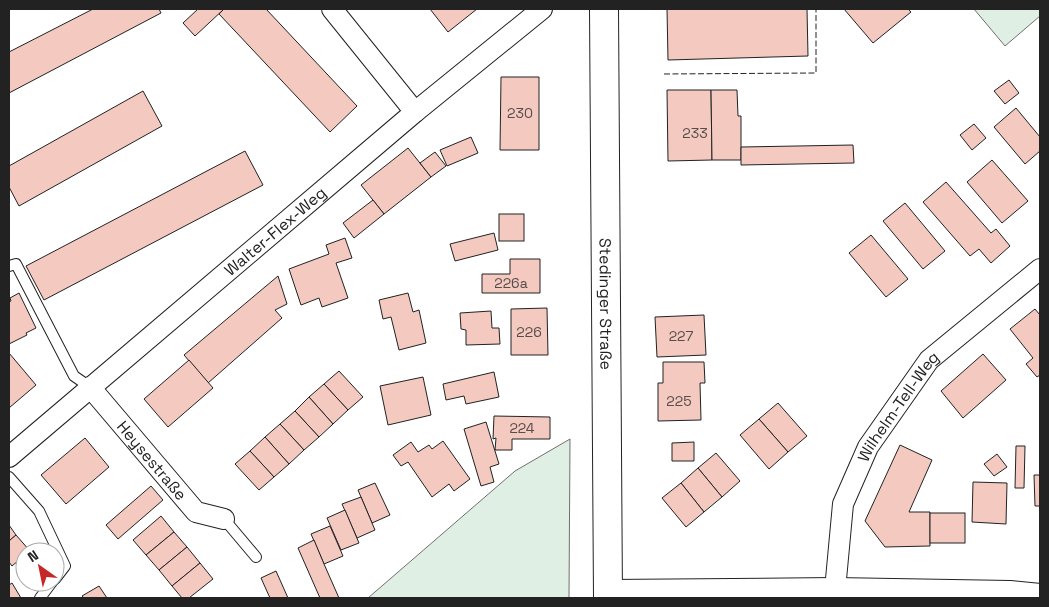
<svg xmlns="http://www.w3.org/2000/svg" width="1049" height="607" font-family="'Space Grotesk',sans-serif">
<rect width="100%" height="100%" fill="#fff"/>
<g fill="#e0efe3" stroke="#6f6f6f">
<polygon points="974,9 1040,9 1040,16 1005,46"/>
<polygon points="570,439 569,598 368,598 515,471"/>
</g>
<g fill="#f3c9c0" stroke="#222">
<polygon points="93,9 159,9 161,13 9,93 9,52"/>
<polygon points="198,9 224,9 195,36 183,23"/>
<polygon points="224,9 266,9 357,106 330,132 219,14"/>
<polygon points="430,9 477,9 448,32"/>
<polygon points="667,9 807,9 808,56 668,60"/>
<polygon points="844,9 908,9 911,12 873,43"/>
<polygon points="501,77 539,77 539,150 500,150"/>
<polygon points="1009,80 1019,93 1005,104 994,91"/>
<polygon points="667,90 711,90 712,160 668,161"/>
<polygon points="711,90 737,90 738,116 741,116 741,160 712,160"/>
<polygon points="143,91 162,126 19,206 9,187 9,166"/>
<polygon points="1016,108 1040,137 1040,151 1025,164 994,127"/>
<polygon points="974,124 986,138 972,150 960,135"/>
<polygon points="471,137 478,153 447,166 440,150"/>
<polygon points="853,145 854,163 741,165 741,147"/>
<polygon points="408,148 431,177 384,214 361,185"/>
<polygon points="245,151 263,185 44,300 26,266"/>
<polygon points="435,152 446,166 431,177 420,163"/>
<polygon points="992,160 1028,201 1002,223 967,182"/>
<polygon points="946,182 991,233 996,229 1010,246 991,263 979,249 970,256 923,202"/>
<polygon points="373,200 384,214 354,238 343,223"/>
<polygon points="905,203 945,251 923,269 883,221"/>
<rect x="499" y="214" width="25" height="27"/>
<polygon points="494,233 498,250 455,261 450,244"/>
<polygon points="871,235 908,279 886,297 849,253"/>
<polygon points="345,238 352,258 336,263 348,298 322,307 319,298 301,305 289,269 329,254 326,245"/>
<polygon points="510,259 540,259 540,293 482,293 482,274 510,274"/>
<polygon points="278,276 287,304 275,310 282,318 208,383 184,355"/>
<polygon points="19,293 36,328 26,333 27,335 9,344 9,302 11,301 10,298"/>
<polygon points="408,293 413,312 419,310 426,343 399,350 391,317 383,319 379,300"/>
<polygon points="547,308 548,355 511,355 511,309"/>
<polygon points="1035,309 1040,315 1040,375 1037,377 1026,364 1033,358 1010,329"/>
<polygon points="491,311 492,328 499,328 500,344 466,345 466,330 461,329 460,313"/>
<polygon points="704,315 706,355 657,357 655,317"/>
<polygon points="9,353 36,385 9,408"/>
<polygon points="983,354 1006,380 963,418 941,391"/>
<polygon points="189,360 213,388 168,427 144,399"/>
<polygon points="663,362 704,362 705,383 700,383 701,420 658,421 658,383 663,383"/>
<polygon points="339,371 363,397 348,410 324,384"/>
<polygon points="494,372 499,397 466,404 464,396 446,400 443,384"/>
<polygon points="423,377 431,415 388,425 380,386"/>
<polygon points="324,384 348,410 333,424 309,397"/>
<polygon points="309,397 333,424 319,437 295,411"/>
<polygon points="778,403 807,436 788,452 759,419"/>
<polygon points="295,411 319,437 304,450 280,424"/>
<polygon points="494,416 550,417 550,439 512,439 512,450 495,450 496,438 493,439"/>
<polygon points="759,419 788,452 769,469 740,435"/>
<polygon points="486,422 499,464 490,467 494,482 481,486 464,429"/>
<polygon points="280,424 304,450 289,464 265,437"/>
<polygon points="265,437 289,464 274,477 250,451"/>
<polygon points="85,438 109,467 66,504 41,475"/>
<polygon points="443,441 470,479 454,491 449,484 432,497 408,462 401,466 393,455 411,442 418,452 429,445 432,449"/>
<polygon points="694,442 694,461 672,461 672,443"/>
<polygon points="900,445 932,460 909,512 930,512 930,546 885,547 865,521"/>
<polygon points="1016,446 1025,446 1024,488 1015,488"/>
<polygon points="250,451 274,477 259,490 235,464"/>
<polygon points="716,453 740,481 722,497 698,468"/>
<polygon points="997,454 1007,467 994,476 984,464"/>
<polygon points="698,468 722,497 704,512 681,483"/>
<polygon points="1034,475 1040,475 1040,506 1035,506"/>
<polygon points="973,482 1007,483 1006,524 972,522"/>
<polygon points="375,483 390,515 372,523 358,490"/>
<polygon points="681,483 704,512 686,527 662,498"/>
<polygon points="151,486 163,500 118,539 106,525"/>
<polygon points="361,497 375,530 357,538 342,504"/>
<polygon points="345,510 359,543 341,550 327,518"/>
<rect x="930" y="513" width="35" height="30"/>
<polygon points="161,516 174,532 146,555 133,540"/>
<polygon points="9,525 16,535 9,541"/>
<polygon points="330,526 343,556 324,564 311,534"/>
<polygon points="174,532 187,547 159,570 146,555"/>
<polygon points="16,535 30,551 25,552 25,555 12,566 9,562 9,541"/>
<polygon points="314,540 324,564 339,598 320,598 298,548"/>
<polygon points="187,547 200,563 172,586 159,570"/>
<polygon points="200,563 213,579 189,598 182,598 172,586"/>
<polygon points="276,571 288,598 270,598 261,578"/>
<polygon points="12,583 21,598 9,598 9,585"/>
<polygon points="99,586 107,598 84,598 82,596"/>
</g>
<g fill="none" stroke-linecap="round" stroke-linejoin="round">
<defs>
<g id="service">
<polyline points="9,266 16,264 74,376 90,387"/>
<polyline points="9,477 39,511 65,566 55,579"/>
<polyline points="224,519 256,557"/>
<polyline points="40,598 52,582"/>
</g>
<g id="minor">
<polyline points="332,9 415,112"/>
<path id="s1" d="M90,387l106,125 28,7"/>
<path id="s2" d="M9,457l406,-345 127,-103"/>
<path id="s3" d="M835,590l8,-86 25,-57 61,-87 111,-91"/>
</g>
<polyline id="tertiary" points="608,592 835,590 1010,593 1040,596"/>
<g id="secondary">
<path id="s4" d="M604,9l4,589"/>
</g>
</defs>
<use href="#service" stroke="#222" stroke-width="12"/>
<use href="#minor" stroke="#222" stroke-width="22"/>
<use href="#tertiary" stroke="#222" stroke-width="26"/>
<use href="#secondary" stroke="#222" stroke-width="30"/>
<use href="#service" stroke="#fff" stroke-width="10"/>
<use href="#minor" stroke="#fff" stroke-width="20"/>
<use href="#tertiary" stroke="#fff" stroke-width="24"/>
<use href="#secondary" stroke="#fff" stroke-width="28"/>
<polyline stroke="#222" stroke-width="1" stroke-dasharray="6 2.5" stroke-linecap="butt" points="664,74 816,73 816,9"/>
</g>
<g text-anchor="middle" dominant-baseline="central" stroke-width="4" stroke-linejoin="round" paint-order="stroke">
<g font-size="14" fill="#564c4a">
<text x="520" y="113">230</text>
<text x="695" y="133">233</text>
<text x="511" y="283">226a</text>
<text x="529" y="332">226</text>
<text x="681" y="336">227</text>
<text x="679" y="401">225</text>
<text x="522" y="428">224</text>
</g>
<g font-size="16" fill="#222" stroke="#fff">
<text stroke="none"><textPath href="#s2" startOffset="349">Walter-Flex-Weg</textPath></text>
<text stroke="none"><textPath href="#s4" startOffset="295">Stedinger Straße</textPath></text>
<text stroke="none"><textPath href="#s3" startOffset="199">Wilhelm-Tell-Weg</textPath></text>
<text stroke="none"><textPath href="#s1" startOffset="96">Heysestraße</textPath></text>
</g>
</g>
<rect width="1049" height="607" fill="none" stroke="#222222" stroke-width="20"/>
<g transform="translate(40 567) rotate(327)"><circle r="24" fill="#ffffff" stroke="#a7a7a7"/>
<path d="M0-4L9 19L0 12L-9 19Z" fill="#c62828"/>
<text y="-8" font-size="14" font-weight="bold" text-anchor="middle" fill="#222222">N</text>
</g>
</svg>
